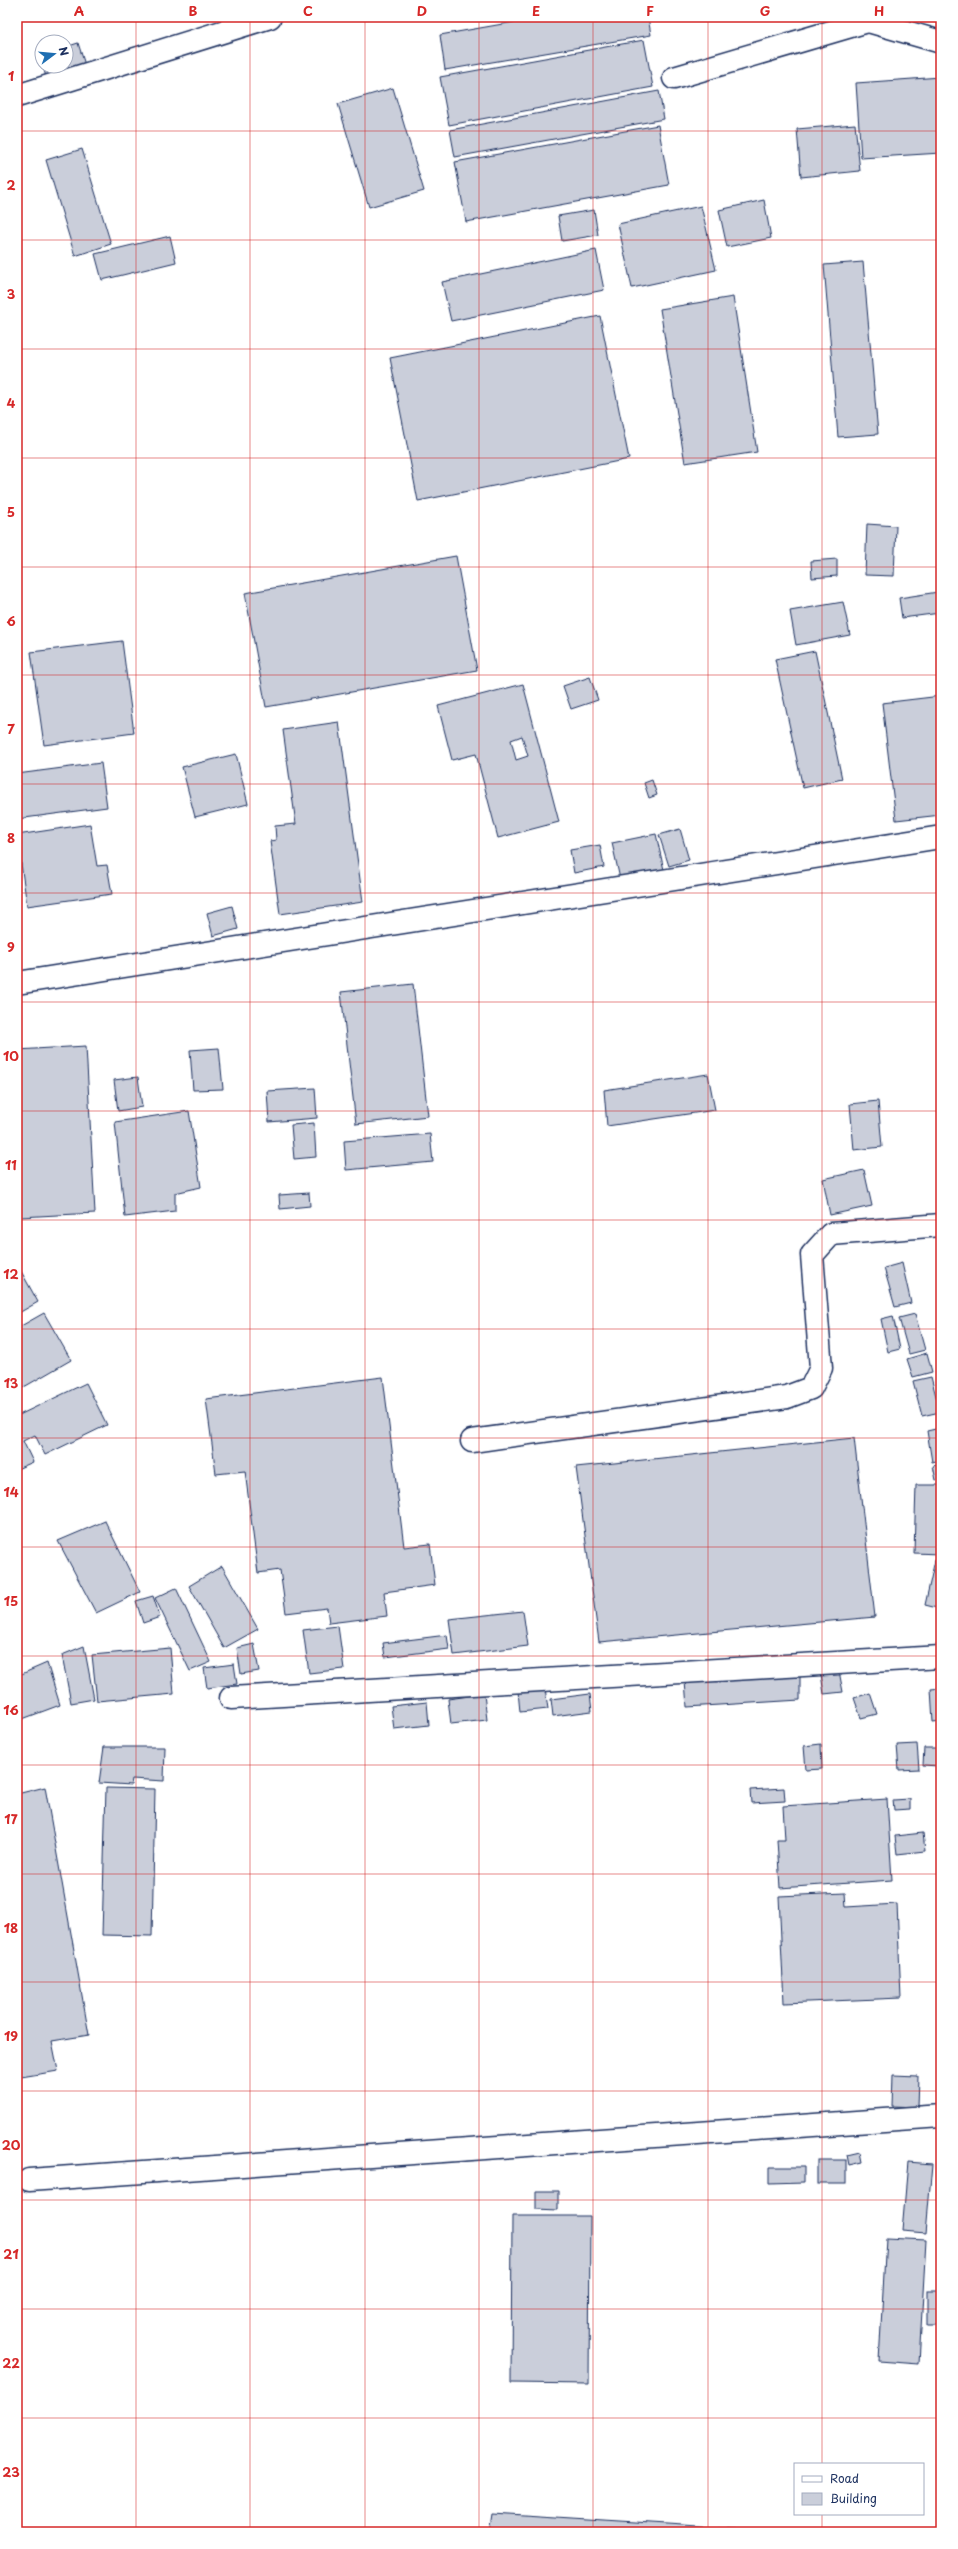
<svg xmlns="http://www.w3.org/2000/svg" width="958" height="2549" font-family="'Playpen Sans',sans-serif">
<rect width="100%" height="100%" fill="#fff"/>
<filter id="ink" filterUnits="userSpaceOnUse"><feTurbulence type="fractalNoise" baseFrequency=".025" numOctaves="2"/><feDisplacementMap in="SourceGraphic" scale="8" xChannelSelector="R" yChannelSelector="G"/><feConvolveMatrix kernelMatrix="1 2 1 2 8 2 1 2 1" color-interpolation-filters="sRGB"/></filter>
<g filter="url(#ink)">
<g fill="#caceda" stroke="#1b2f5e" fill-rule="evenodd">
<polygon points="543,17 648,17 651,35 445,70 440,35"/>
<polygon points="644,40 653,87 449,125 440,77"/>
<polygon points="78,43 86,68 47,81 43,66 66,66 66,47"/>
<polygon points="941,77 941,153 861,158 856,83"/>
<polygon points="393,88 424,191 369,207 338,104"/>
<polygon points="659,91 664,119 455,157 450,130"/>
<polygon points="855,124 860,171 801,177 797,129"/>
<polygon points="658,125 669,185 466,222 455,162"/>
<polygon points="82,149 111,244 75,256 46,160"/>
<polygon points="764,200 771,238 727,247 719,210"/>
<polygon points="701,206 716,270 632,288 618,224"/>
<polygon points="594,210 598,235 562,241 558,216"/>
<polygon points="170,236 176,262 102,280 95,254"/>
<polygon points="596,250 604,290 451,321 442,282"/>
<polygon points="863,262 878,434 838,437 824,265"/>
<polygon points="733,297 757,452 685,463 660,309"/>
<polygon points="600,316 629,459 418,501 390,358"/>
<polygon points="867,524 896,526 894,576 865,575"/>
<polygon points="456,556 477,670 266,707 245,593"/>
<polygon points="837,559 837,576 812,578 811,561"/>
<polygon points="938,592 940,613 902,618 899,598"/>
<polygon points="843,602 850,635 796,645 790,611"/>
<polygon points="122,641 134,733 44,745 31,652"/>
<polygon points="815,651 842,779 803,788 775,659"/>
<polygon points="590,677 598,700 571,709 563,686"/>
<path d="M523,684l36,138 -61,16 -22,-84 -24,6 -14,-54zM522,736l6,20 -12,4 -5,-20z"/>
<polygon points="17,692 21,754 17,754"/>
<polygon points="941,696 941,815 896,820 882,703"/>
<polygon points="339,722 363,902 280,914 270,841 276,840 275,826 296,824 283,730"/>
<polygon points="236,754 248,804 195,817 182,767"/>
<polygon points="101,763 107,807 17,819 17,774"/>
<polygon points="652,780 657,795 649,798 644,783"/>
<polygon points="90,824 97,866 107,865 112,894 27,906 17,835"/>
<polygon points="680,829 689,860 669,866 659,835"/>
<polygon points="656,834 664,870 620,879 612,843"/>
<polygon points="600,845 604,867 574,873 570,850"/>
<polygon points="232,906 238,929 213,936 207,913"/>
<polygon points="413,984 428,1116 356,1124 341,992"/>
<polygon points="86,1046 95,1213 20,1217 17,1166 17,1050"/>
<polygon points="219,1048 223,1089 193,1090 190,1050"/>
<polygon points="708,1074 715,1110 607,1126 604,1090"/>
<polygon points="138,1077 142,1107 118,1111 114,1080"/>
<polygon points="315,1088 317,1118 269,1122 267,1091"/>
<polygon points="878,1101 882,1147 854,1150 850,1104"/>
<polygon points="189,1111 201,1187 175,1193 175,1211 125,1217 115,1122"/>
<polygon points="314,1123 316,1157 294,1159 291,1125"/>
<polygon points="430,1134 433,1162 346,1170 344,1141"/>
<polygon points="864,1170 872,1206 830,1215 823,1179"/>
<polygon points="309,1193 310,1206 280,1209 279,1195"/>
<polygon points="902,1263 911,1303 895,1307 884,1268"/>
<polygon points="17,1264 38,1302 17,1314"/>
<polygon points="44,1313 71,1360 17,1391 17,1318 21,1326"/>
<polygon points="915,1314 925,1350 909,1354 899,1318"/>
<polygon points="893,1316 900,1349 888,1352 881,1319"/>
<polygon points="927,1353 932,1372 913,1377 907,1359"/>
<polygon points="383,1377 404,1547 430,1544 435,1585 384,1592 387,1616 329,1623 327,1608 286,1613 280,1570 258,1573 245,1471 216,1474 206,1399"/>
<polygon points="931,1377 940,1412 922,1416 913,1381"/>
<polygon points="86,1383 107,1425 45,1455 35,1435 23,1441 33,1462 17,1469 17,1416"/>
<polygon points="940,1428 941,1460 932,1462 927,1431"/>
<polygon points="854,1438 875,1617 599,1642 576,1467"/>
<polygon points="941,1464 941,1479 936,1480 933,1466"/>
<polygon points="916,1485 941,1485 939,1554 914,1553"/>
<polygon points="105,1521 140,1592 96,1613 58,1541"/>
<polygon points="935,1560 941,1562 941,1609 925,1605"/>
<polygon points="222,1566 258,1629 224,1648 189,1586"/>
<polygon points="176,1588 211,1662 190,1671 155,1598"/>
<polygon points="153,1596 160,1617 143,1623 136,1601"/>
<polygon points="523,1611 528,1646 454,1655 449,1619"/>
<polygon points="338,1626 344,1669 309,1673 303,1630"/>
<polygon points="447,1635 449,1649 385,1657 383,1643"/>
<polygon points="254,1644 259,1671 241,1674 237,1648"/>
<polygon points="84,1646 94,1699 71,1703 62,1655"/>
<polygon points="170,1648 174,1694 97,1701 92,1655"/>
<polygon points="47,1663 60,1705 17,1721 17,1676"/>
<polygon points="234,1664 237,1684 207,1688 204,1668"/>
<polygon points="839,1671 843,1692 824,1694 821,1674"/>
<polygon points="800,1673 800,1700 687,1707 685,1681"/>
<polygon points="545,1688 548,1709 520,1712 518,1691"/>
<polygon points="941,1688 941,1721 933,1722 931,1689"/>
<polygon points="870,1693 877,1714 861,1718 854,1698"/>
<polygon points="484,1694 487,1720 451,1724 448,1699"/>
<polygon points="590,1694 592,1711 553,1716 551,1699"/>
<polygon points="427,1702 429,1725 394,1729 391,1706"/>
<polygon points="821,1744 822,1769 806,1770 804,1746"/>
<polygon points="917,1744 919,1769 899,1770 897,1745"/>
<polygon points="104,1747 165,1747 164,1781 132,1779 131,1785 99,1783"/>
<polygon points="924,1748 938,1748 938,1766 923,1765"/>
<polygon points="45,1787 89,2035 52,2041 58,2071 21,2077 17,2051 17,1794"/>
<polygon points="106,1788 155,1789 152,1936 102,1935"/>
<polygon points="784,1788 785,1801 751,1803 750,1790"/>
<polygon points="887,1799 892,1880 780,1888 777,1840 785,1840 783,1806"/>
<polygon points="910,1799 910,1809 894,1810 893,1800"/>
<polygon points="923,1833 925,1851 897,1854 895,1836"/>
<polygon points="845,1893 846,1907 897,1904 901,1998 784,2003 779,1896"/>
<polygon points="893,2075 918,2076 917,2107 892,2106"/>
<polygon points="860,2152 862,2162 849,2165 847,2155"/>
<rect x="817" y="2160" width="29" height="24"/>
<polygon points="908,2162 932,2164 926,2233 902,2231"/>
<polygon points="769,2167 804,2167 804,2183 769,2184"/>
<polygon points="536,2191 558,2191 558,2210 536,2209"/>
<polygon points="512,2216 590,2216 589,2384 511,2383"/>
<polygon points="886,2238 926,2240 919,2364 879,2361"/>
<rect x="927" y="2290" width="14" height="35"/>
<polygon points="492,2513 794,2532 489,2532"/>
</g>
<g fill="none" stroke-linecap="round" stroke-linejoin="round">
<defs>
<g id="minor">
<polyline points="863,17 868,21 941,42"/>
<polyline points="674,78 868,21"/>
<polyline points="17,96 270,17"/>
<polyline points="17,983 941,837"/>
<polyline points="472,1441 787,1397 811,1388 821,1368 812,1255 831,1234 941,1225"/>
<polyline points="231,1698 941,1657"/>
<polyline points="29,2180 941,2116"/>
</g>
</defs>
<use href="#minor" stroke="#1b2f5e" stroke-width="25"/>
<use href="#minor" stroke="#fff" stroke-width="22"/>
</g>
</g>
<path fill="none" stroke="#d62828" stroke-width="1" stroke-opacity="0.55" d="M136,17v2515M250,17v2515M365,17v2515M479,17v2515M593,17v2515M708,17v2515M822,17v2447M17,131h924M17,240h924M17,349h924M17,458h924M17,567h924M17,675h924M17,784h924M17,893h924M17,1002h924M17,1111h924M17,1220h924M17,1329h924M17,1438h924M17,1547h924M17,1656h924M17,1765h924M17,1874h924M17,1982h924M17,2091h924M17,2200h924M17,2309h924M17,2418h924M822,2514v18"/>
<rect width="958" height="2549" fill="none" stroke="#fff" stroke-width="44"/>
<rect x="794" y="2463" width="130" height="52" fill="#ffffff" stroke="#a4acbf"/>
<rect x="802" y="2476" width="20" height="6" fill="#ffffff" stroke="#a4acbf"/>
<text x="830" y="2483" font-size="12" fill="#1b2f5e">Road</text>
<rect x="802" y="2493" width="20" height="12" fill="#caceda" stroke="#a4acbf"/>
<text x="830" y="2503" font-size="12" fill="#1b2f5e">Building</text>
<g transform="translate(54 54) rotate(74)"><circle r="19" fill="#ffffff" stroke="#a4acbf"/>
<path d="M0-3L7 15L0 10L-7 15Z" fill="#1f6fb2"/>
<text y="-6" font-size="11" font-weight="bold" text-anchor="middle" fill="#1b2f5e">N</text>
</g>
<rect x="22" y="22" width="914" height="2505" fill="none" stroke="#d62828" stroke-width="1.5"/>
<g font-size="13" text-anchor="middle" font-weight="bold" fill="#d62828">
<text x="79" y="16">A</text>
<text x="193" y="16">B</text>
<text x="308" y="16">C</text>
<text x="422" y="16">D</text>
<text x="536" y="16">E</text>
<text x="650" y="16">F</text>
<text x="765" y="16">G</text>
<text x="879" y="16">H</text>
<text x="11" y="81">1</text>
<text x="11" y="190">2</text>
<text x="11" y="299">3</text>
<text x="11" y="408">4</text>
<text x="11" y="517">5</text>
<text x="11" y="626">6</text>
<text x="11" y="734">7</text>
<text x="11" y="843">8</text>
<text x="11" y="952">9</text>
<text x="11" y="1061">10</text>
<text x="11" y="1170">11</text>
<text x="11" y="1279">12</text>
<text x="11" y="1388">13</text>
<text x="11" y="1497">14</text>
<text x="11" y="1606">15</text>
<text x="11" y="1715">16</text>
<text x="11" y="1824">17</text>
<text x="11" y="1933">18</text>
<text x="11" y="2041">19</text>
<text x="11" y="2150">20</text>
<text x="11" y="2259">21</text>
<text x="11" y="2368">22</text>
<text x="11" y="2477">23</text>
</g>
</svg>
